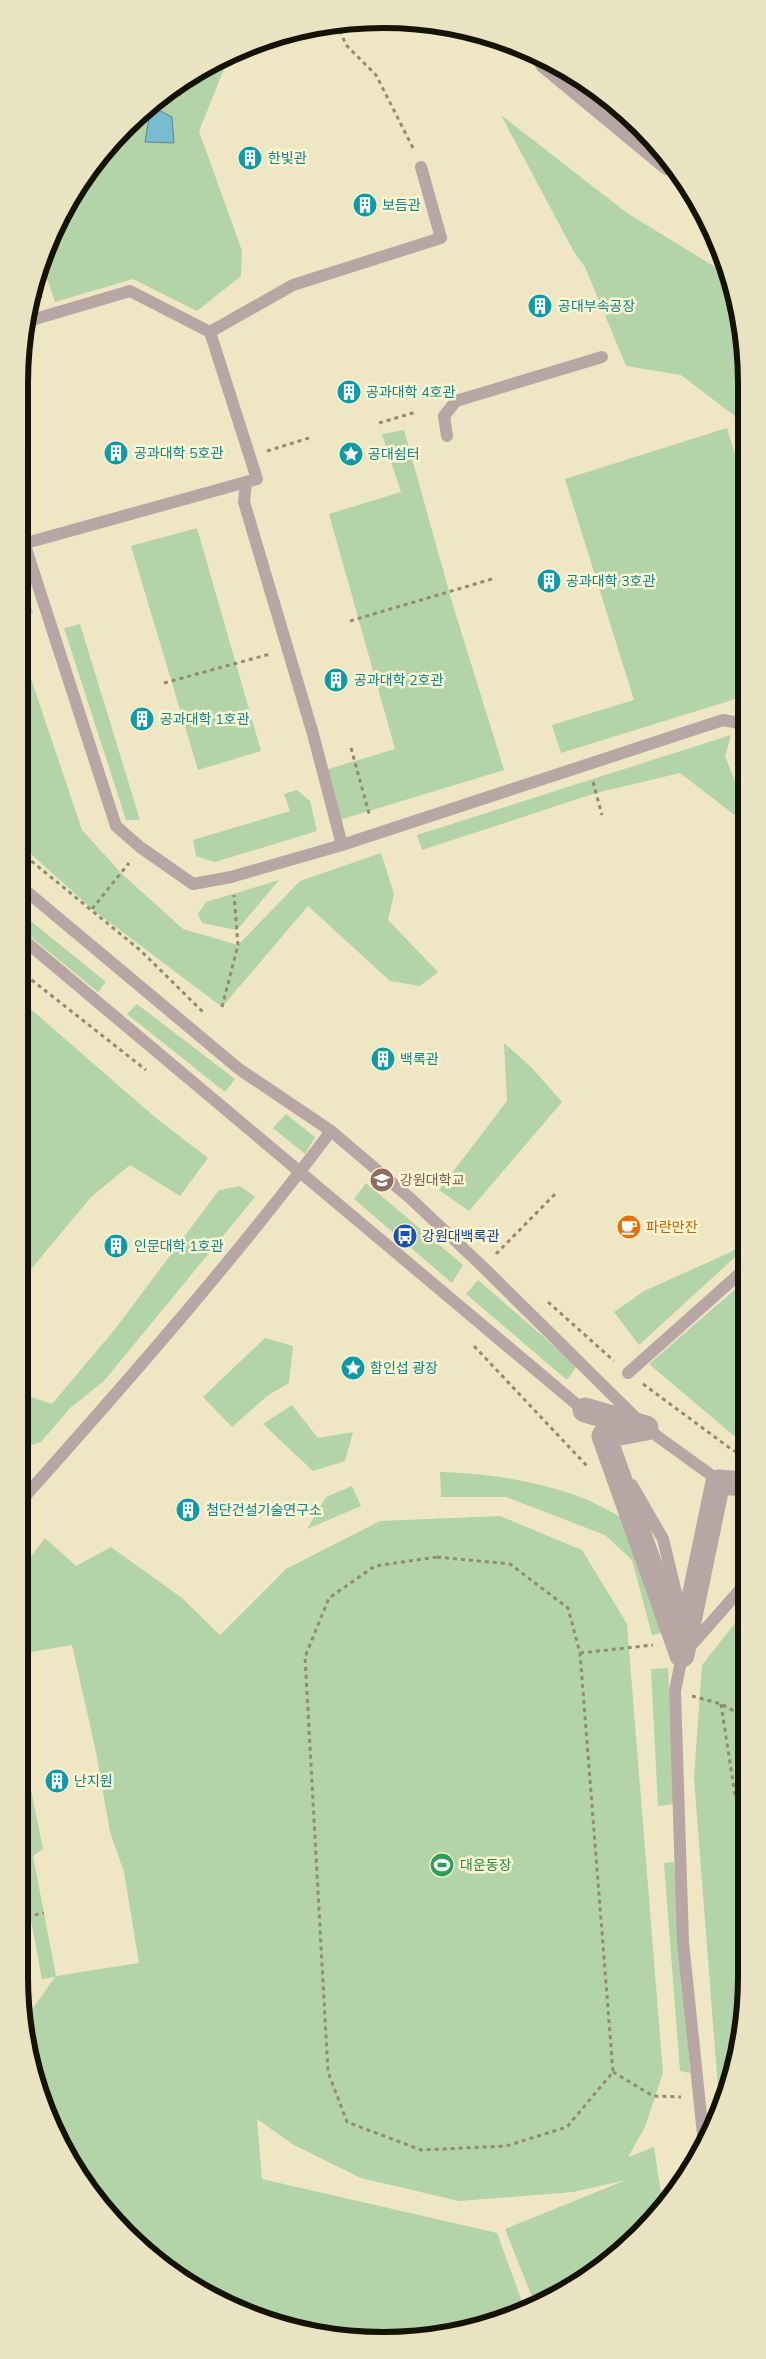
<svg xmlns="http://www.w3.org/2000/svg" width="766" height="2359" font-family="Mulish,'Noto Sans KR',sans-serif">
<rect width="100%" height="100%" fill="#efe7c4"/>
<g fill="#b3d3a9">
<polygon points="230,54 199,131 242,251 241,276 197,311 133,279 55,302 41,261 47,243 80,180 126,125 181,80"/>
<polygon points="501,115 627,213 725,273 744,335 744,423 681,375 626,366 585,267 574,252"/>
<polygon points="727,428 744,484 745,696 561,753 552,725 634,700 565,479"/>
<polygon points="404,430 452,602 504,770 336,821 322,771 395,749 329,514 401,492 382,434"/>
<polygon points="197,528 261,751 198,770 131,546"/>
<polygon points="19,579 26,587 33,613 19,620"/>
<polygon points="80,624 140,820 126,820 64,628"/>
<polygon points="19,643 82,830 122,874 183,929 238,945 300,881 381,853 394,894 388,920 438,972 420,986 390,981 308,906 222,1007 92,909 19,843"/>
<polygon points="731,735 725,756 745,806 745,823 680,773 596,793 422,850 417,835"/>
<polygon points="297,790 310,801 317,831 215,862 196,856 193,840 290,811 284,794"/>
<polygon points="279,880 237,930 202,923 198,914 206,902"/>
<polygon points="21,913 106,982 98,992 19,927 19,916"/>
<polygon points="19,999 156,1118 208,1158 180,1196 130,1165 91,1197 27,1274 19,1267 19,1110 29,1098 31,1083 19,1072"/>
<polygon points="137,1004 235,1079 225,1092 127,1014"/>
<polygon points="504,1043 532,1068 562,1102 469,1211 439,1190 507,1101"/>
<polygon points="286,1114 315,1137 305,1154 273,1128"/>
<polygon points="366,1183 463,1265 452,1283 354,1199"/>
<polygon points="240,1186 255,1197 104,1381 70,1408 41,1442 19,1449 19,1393 52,1404 116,1328 219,1190"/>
<polygon points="746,1242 746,1247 639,1345 614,1312 644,1291 731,1252"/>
<polygon points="478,1280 577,1366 567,1380 466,1294"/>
<polygon points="746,1280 746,1446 649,1364"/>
<polygon points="265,1338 293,1346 289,1383 267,1396 232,1427 203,1397"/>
<polygon points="292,1405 318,1438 353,1432 345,1461 313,1471 263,1424"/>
<path d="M440,1472c46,1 92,8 135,23 18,6 35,17 52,25l45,111 -20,4 -20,-75 -27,-25 -99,-38h-65z"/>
<polygon points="352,1486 361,1506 307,1529 326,1497"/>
<polygon points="500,1516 582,1550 627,1624 663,2073 645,2127 628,2157 654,2147 663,2207 641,2233 586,2279 534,2302 505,2229 626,2180 573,2192 459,2201 361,2178 294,2145 257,2119 262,2179 497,2233 524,2307 477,2328 407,2339 336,2337 222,2303 161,2265 109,2216 46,2115 26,2047 23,2022 55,1977 42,1979 19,1856 19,1731 43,1849 33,1856 56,1976 139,1963 124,1872 110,1832 96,1752 72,1645 19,1654 19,1573 45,1538 76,1566 111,1547 182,1598 220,1635 286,1569 380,1521"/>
<polygon points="747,1608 747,1976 740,2047 720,2114 694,1778 702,1665"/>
<polygon points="668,1668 674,1804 658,1806 651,1669"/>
<polygon points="674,1862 690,2073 680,2071 664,1863"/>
</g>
<polygon fill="#7abccf" stroke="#5c8993" points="151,106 172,117 174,143 145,142"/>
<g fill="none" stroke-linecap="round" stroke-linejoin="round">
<g stroke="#918c72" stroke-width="3" stroke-dasharray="4 4" stroke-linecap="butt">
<polyline points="337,23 346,45 376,75 414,150"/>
<polyline points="35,280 41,298"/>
<polyline points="379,423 416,412"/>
<polyline points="267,451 309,438"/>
<polyline points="350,621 492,579"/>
<polyline points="164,683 270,654"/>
<polyline points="351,748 370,817"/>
<polyline points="593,782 602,815"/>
<polyline points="19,851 140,950 203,1012"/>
<polyline points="92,909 129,863"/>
<polyline points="19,970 146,1070"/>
<polyline points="222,1007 238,945 234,895"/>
<polyline points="496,1254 557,1192"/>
<polyline points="548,1302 614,1361"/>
<polyline points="474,1346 588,1467"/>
<polyline points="643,1384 731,1449 746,1457"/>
<polygon points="437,1557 510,1564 568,1608 580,1653 613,2072 567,2127 506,2146 421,2150 347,2122 328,2072 305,1657 329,1598 375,1566"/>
<polyline points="580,1653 653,1645"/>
<polyline points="692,1696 721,1704 747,1718"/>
<polyline points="721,1704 735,1795 747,1812"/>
<polyline points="19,1756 23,1756"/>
<polyline points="19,1918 44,1913"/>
<polyline points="613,2072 653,2096 681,2097"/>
</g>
<g stroke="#b8a6a4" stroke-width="12">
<polyline points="210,332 293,285 441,238 421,167"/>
<polyline points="447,436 444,416 456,401 602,357"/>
<polyline points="246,482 244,502 313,734 342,845"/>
<polyline points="19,527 116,826 140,847 193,884 231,877 342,845 723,720 745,724"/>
<polyline points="19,545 257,479 210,332 130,291 25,322"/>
<polyline points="19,885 239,1069 331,1131 410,1198 483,1267 646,1428 722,1483"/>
<polyline points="19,936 587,1413"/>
<polyline points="628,1373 746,1268"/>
<polyline points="632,1485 663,1539 683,1622"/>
<path d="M19,1503c108,-121 215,-243 312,-372"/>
<polyline points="688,1649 746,1583"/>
<polyline points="683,1651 675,1691 683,1942 704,2144"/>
</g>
<polyline stroke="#b8a6a4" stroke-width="25" points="585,1410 646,1428 604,1436 682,1655 718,1482 746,1484"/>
<polyline stroke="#b8a6a4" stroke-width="28" points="548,61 670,162"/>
</g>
<defs>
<symbol id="building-disc" viewBox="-11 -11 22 22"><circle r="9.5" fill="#0f9aa8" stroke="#fcf5d1"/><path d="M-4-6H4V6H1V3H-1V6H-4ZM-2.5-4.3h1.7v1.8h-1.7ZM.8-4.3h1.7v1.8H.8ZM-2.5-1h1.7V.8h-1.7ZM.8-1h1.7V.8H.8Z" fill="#fff"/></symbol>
<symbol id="sight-disc" viewBox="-11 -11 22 22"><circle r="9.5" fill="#0f9aa8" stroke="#fcf5d1"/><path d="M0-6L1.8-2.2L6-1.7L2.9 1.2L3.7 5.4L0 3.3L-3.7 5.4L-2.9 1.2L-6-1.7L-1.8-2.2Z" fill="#fff"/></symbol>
<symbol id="university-disc" viewBox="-11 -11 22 22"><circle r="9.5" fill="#8d6e63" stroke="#fcf5d1"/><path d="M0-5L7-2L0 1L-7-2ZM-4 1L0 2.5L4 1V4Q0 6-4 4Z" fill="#fff"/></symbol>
<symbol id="cafe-disc" viewBox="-11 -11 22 22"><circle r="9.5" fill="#e8710a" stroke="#fcf5d1"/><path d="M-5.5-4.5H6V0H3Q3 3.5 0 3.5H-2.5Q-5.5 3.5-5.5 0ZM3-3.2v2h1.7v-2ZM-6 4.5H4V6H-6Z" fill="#fff"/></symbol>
<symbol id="bus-disc" viewBox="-11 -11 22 22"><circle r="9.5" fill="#1a4fb4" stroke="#fcf5d1"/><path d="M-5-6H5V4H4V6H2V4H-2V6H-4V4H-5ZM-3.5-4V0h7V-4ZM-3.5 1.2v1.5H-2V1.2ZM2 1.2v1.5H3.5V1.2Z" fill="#fff"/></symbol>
<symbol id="stadium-disc" viewBox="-11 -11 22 22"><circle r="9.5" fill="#2e9e5b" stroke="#fcf5d1"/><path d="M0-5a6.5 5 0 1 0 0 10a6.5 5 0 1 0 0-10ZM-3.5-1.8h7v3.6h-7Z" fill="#fff"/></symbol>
</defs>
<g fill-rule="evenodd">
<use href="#building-disc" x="236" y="144" width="28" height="28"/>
<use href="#building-disc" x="351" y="191" width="28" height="28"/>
<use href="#building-disc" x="526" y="292" width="28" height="28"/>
<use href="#building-disc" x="335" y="378" width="28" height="28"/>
<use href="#building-disc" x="102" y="439" width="28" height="28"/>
<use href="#sight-disc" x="337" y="440" width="28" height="28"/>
<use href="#building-disc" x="535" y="567" width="28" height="28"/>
<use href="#building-disc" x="322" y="666" width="28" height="28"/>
<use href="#building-disc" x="128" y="705" width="28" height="28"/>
<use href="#building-disc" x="369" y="1045" width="28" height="28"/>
<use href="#university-disc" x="368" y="1166" width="28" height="28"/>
<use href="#cafe-disc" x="615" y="1213" width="28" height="28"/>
<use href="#bus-disc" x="391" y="1222" width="28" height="28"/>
<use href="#building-disc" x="102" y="1232" width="28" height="28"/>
<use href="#sight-disc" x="339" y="1354" width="28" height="28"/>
<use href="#building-disc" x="174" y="1496" width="28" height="28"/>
<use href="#building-disc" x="43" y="1767" width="28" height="28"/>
<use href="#stadium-disc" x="428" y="1851" width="28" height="28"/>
</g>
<g text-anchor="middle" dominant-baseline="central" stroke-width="5" stroke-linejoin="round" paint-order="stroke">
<g font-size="14" fill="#0d838f" stroke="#fcf5d1" text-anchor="start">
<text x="268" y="158">한빛관</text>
<text x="382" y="205">보듬관</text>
<text x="558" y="306">공대부속공장</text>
<text x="366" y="392">공과대학 4호관</text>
<text x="134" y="453">공과대학 5호관</text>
<text x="368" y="454">공대쉼터</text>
<text x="566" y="581">공과대학 3호관</text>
<text x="354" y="680">공과대학 2호관</text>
<text x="160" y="719">공과대학 1호관</text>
<text x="400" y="1059">백록관</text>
<text x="134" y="1246">인문대학 1호관</text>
<text x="370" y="1368">함인섭 광장</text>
<text x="206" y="1510">첨단건설기술연구소</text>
<text x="74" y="1781">난지원</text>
</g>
<g font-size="14" fill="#785e54" stroke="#fcf5d1" text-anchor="start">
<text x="400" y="1180">강원대학교</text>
</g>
<g font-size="14" fill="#c56008" stroke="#fcf5d1" text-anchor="start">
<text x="646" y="1227">파란만잔</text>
</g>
<g font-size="14" fill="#164399" stroke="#fcf5d1" text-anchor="start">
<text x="422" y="1236">강원대백록관</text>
</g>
<g font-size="14" fill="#27864d" stroke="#fcf5d1" text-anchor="start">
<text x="460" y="1865">대운동장</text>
</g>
</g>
<path d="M0 0H766V2359H0ZM383 28H383A355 355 0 0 1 738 383V1977A355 355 0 0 1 383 2332H383A355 355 0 0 1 28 1977V383A355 355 0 0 1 383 28Z" fill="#eae3c1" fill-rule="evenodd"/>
<path fill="none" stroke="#151306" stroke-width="6" d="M383 28H383A355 355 0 0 1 738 383V1977A355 355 0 0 1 383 2332H383A355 355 0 0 1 28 1977V383A355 355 0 0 1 383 28Z"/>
</svg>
